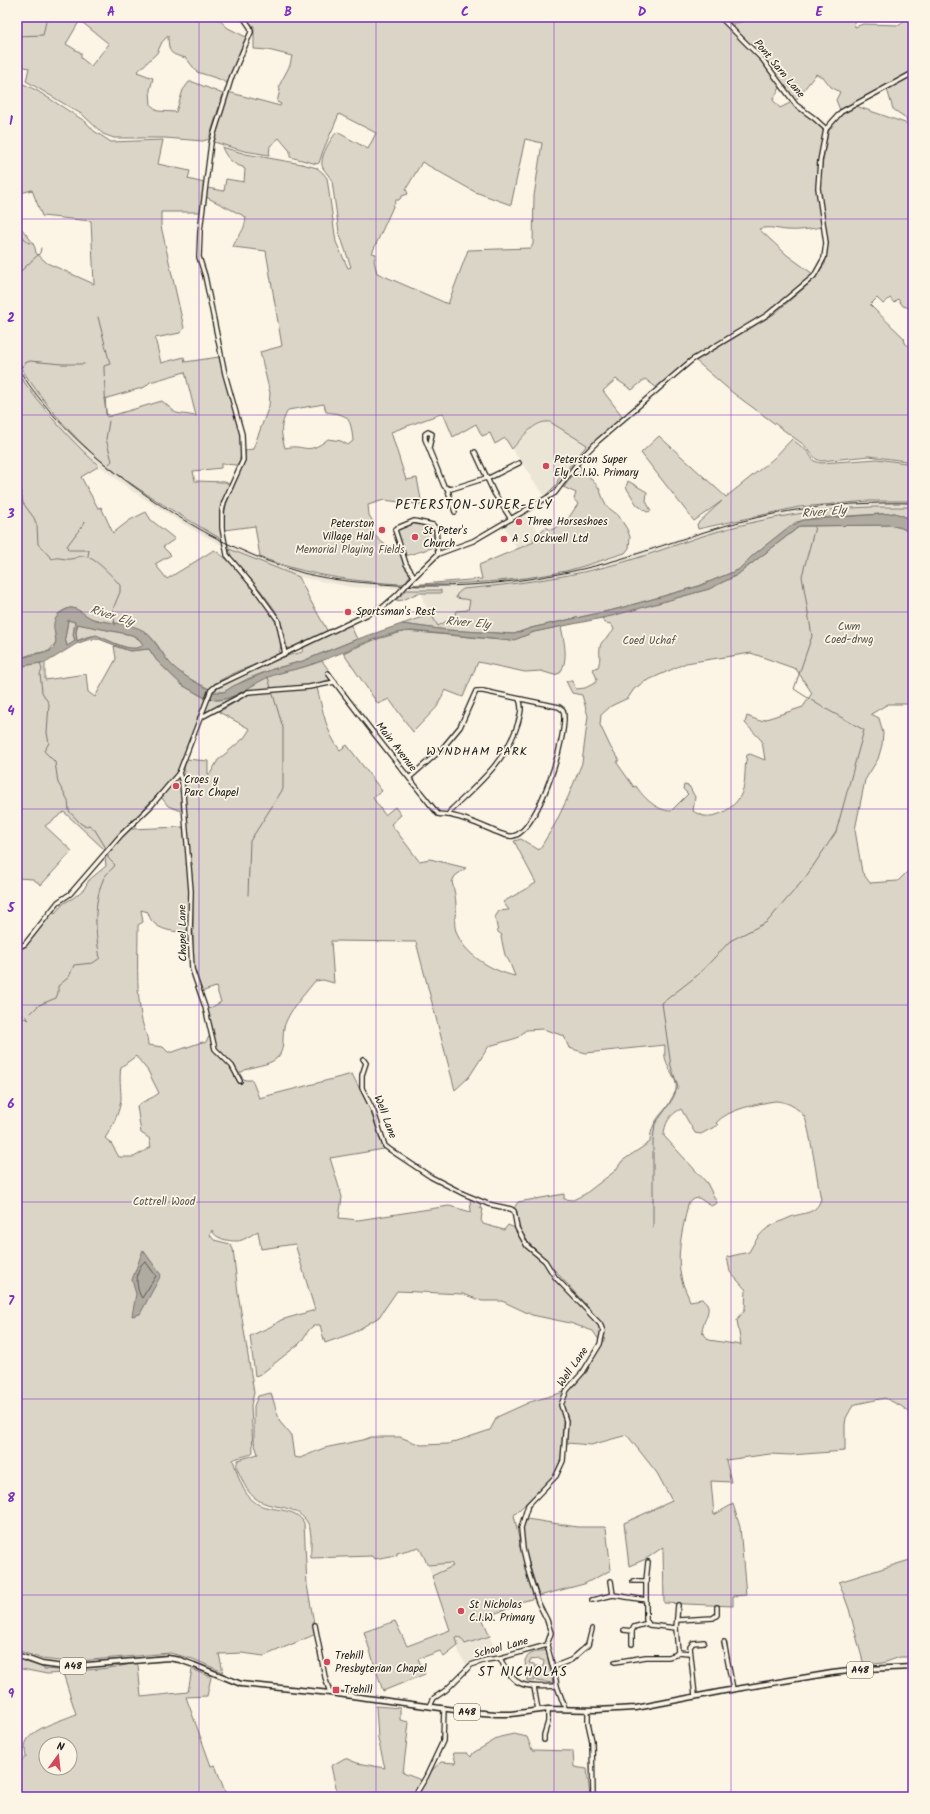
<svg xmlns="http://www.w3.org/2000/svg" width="930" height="1814" font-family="Kalam,sans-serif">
<rect width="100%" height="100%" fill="#fcf5e5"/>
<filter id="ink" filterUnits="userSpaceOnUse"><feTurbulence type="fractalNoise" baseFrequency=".025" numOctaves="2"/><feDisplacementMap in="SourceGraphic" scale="8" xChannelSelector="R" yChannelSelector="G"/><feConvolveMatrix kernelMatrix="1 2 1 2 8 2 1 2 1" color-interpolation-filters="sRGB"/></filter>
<g filter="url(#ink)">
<g fill="#ebe5d6">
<polygon points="17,362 30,381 57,417 104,463 160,502 223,540 270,561 315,574 358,581 404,584 399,589 351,587 299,577 236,553 190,528 132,491 102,468 73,442 48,416 30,392 17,372"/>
<polygon points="546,422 557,426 587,445 576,457 558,480 557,484 545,496 530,477 531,476 512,449 530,429"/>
<polygon points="869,501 913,501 913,507 848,508 799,513 760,521 719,531 624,562 583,573 517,584 463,589 456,598 470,600 469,610 438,626 423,601 422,592 441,593 441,590 405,590 410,585 468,584 534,577 567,571 637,552 695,533 778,510 834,503"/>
<polygon points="524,513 540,533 535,538 534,541 517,549 504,526"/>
<polygon points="452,1563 482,1618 497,1654 479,1658 479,1660 467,1665 460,1656 455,1637 450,1630 428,1565"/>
</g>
<g fill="#dbd5c8" stroke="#7c7872" fill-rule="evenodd">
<path d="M17,17h199l12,11 18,9 -19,46 -8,-4 -22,-7 -11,-14c-17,-4 -17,-5 -18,-22l-6,6 -5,11 -20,19 16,6 -3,12 1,15 7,6 18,1 7,-22 6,-8h4l30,12 -14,45 -6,2 -38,-3h-51l-11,-4 -20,-19 -57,-34 3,-13 -12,-3zM79,22l4,1 26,21 -18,22 -10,-8v-5l-15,-9z"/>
<path d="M245,17h472l46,45 18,24 -8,14 7,8 12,-6 21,16 10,11 1,9 -8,48 6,41c-12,2 -23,4 -35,3 -11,-1 -18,-4 -28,-1l28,26 26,19 -4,5 -41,33 -78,47 -33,29 -12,-9 -13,11 -16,-11 -13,12 20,26 -22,19 -48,56 -7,6 -1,-2 12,-12 1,-4 29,-35 -37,-23c-16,-2 -29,17 -38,27l-7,-11 -10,6 -5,-11 -8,3 -6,-12 -23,13 -10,-24 -52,19 15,48 11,-2 5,27 -38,-5 -16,5 1,10 6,10h-5v2c7,13 14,20 29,21l5,16 7,10 -7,10c-50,-2 -98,-9 -144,-27l-5,-31 -31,4 1,-23 16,-38 5,-19 7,-1 16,-43 1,-13 -10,-41 22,-6 -16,-95 -33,-4c5,-14 11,-12 13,-30l-40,-20 1,-9 17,3 2,-12 18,3 1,-13 -2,-1v-1c-10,-2 -18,-11 -21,-20l24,7 56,10 15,4 6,5 4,5 9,64 12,26 3,-1 -12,-35 -7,-51c-3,-6 -6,-8 -9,-13 -5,-9 8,-30 14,-36l31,17 8,-16 -37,-19c-7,18 -15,31 -20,49l-2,1 -27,-7v-6l-11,-13 -9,8 -1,9 -25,-4 -30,-9 14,-50 52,14 1,-2 -4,-2 3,-12 -1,-4 11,-21 2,-9 -24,-6 -14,-1v-23l-6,-3zM525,139l17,4 -8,53 -1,48 -2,4 -63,2 -20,54 -71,-31 -3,-12 2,-7 -4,-1 24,-53h3l3,-4 6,-2 -2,-5 16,-27 53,30 36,13zM324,404l2,8c5,1 11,1 16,3 10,3 10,18 11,26l-5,4 -7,-4 -13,-2c-22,18 -23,4 -43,9 -5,-17 -5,-22 3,-38z"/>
<polygon points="722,17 728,17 731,24 749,20 749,17 853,17 855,27 863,24 900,25 906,17 913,17 913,71 882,90 840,110 836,100 840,92 831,87 824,78 816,74 795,101 764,60"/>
<polygon points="913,75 913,309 903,306 898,299 894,303 890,298 883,304 877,298 870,305 904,338 905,343 913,350 913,462 869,456 821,461 816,459 804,445 733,393 696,361 774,314 810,283 825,264 828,243 820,190 820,179 825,148 828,133 833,123 847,110 856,106 908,124 906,118 893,109 887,89"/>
<path d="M17,81l19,9 50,32 8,9 17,11 52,-2 -5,24 32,7 -2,8 16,4 -4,29h-39v14l23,102 -4,5 -25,5 6,25 23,-6 1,5 34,-5c7,25 30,84 19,108l-17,-1v4l-28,3 2,10 30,1 4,2 -9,31v12l3,13c-40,-23 -82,-47 -118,-76 -35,-28 -64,-65 -88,-102v-143c3,13 18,20 19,34l11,10 47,21 -3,-63 -49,-5 -10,-26 -15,4zM185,372l11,44 -20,-3 -14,-12 -55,16 -3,-18 41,-12 5,-5z"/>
<path d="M17,372c25,36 50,65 82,94l-18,11 17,31 3,-1 12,26 17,-13 16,-8 5,8 24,19 -12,8 8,8 -16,9 12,15 47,-29c24,14 80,77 64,105 -18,9 -57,20 -69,34 -14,-7 -30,-15 -40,-27 -8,-10 -14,-24 -26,-31 -15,-8 -34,-7 -50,-12 -8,-3 -14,-10 -21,-11 -5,0 -10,3 -14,6l-3,20 1,8 -7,9 -17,3 -15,5z"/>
<polygon points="659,436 726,497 773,459 792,439 808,452 814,461 821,463 877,459 913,464 913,501 869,501 799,507 698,529 697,524 722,501 694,521 641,453"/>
<path d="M579,465l20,23 7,18 12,9 9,14 3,8 -1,11 -4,5c-20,6 -39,13 -59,18 -51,11 -104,13 -156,14l72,-6 -3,-14 55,-23 -1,-4 13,-11 5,3 14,-7 13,-19 -4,-5 2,-6 -15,-7h4z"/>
<polygon points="628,481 647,492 646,501 651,511 647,512 637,505 626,487"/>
<path d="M871,507h42v16l-5,-5 -13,-5 -79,5 -20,4 -44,34 -14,14 -39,16 -82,23 -86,19 -17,6 -67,-4 -45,-6 29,-10 7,12 16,-9 2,-6 12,-1 2,-10 -14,-2 1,-4 6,-5c55,-5 108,-12 161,-27 32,-9 63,-22 95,-31 49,-14 100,-22 152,-24z"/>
<polygon points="410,523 433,527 435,547 405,556 397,531"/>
<path d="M889,525l13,3 11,7v169h-25l-17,10 8,4 4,15 -1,12 -4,14 -13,21 -10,50 7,42 8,11 28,-2 15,-15v549l-12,-9 -16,-8 -29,6 -4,3 -6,11 -1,7v26l-54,4 -21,-1 -44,6 5,22 -20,-1 3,34 19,-11 7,23 6,68 -13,1v10l-69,-3 -1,-56 -17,12 -17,7 -5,-43 48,-22 -15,-28 -30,-38 -36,10 -24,-2v-25l-4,3 -2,39 -7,16 -40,39 6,28 -1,3 2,3 14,49 -22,6v3l-31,11 8,18 -25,8 -4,-6 -5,-1 2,9 -14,11 -4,-6 -22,8 7,15 -42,17 -19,-59 31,-11 12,25 43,-16 -18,-54 21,-10 -2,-3 -23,2 -9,-18 -22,6v2l-23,4 -2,-3 -61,2c-1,-12 3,-29 -6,-39 -19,-22 -49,-1 -64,-42 -3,-6 -6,-11 -3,-17l20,-6 -4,-12v-36l4,-10 13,-3 9,29 11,13 3,22 6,1 24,-10 39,-8 8,-3h29l21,8 27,-1 42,-14 7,-13 33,-15 34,-10 2,1 15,-17 6,-4 2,-7 15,-24v-10l-3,-8 -15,-18 -45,-50 -18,-18 -5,-13 -1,-13 -3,-3 4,-6 46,-8v5l9,1 12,-6 30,-23 7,-10 28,-19c1,-28 21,-31 26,-52 2,-11 -8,-20 -10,-29 -2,-5 -1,-11 -1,-16l-79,8 -17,-5 -5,-12 -21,-7 -17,1 -9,8 -28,8 -20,31 -14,13 -39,-148 -85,-1 3,42 -11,-3 -8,1c-10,13 -24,27 -30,43 -4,10 1,26 -8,34 -10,9 -24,6 -37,15l1,3 4,4h7l7,18 93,-24 18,35 14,40 -54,9 12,39 -3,21 19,2 91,-14 22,6 -1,-15 7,3 4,3 -1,5 3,1 -2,11 2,4 21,6 4,-5 9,4 6,15 21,18 10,15 44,47 3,9 -2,7 -6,-9 -23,-8 -38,-8 -30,-14h-20l-19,-7 -66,-3 -18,26 -26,16 -28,10 -5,-18h-5c-8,4 -10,13 -16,19l-38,30 -6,2 -5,-40 20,-9 11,-7 34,-10 -20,-66 -34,5 -3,-18c-5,3 -15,10 -21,10 -9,0 -22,-2 -25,-11l-2,5 4,5 16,4 3,5 5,44 16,100 -3,12 2,47c-5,5 -14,4 -20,8 5,15 9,34 23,43 13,9 40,3 48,20l3,62 9,49 -52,22 -22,-3 -23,1 4,18 -30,-13 -23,-6 -102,9 -26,-3 -25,-9v-635l12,5 -12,-12v-57l12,-9 24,-32 2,3 9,-10 9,-5 11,-9 5,-9 17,-14 -1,-9 24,-28 54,-2 4,34 -1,4h1l3,28 -1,34 -4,5c-14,0 -34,-3 -37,-20l-7,-2 2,12 -5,3c0,30 -2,61 3,90 1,11 7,20 7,30l15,2 5,5h5l29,-10 3,1 7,-11 -5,-22 14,-8 -5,-15 -15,5 -8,-24v-79l-2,-24 2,-1 -3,-3c-2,-29 -11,-75 -4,-102l22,2v13h2l8,-14 26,-22 6,-9 -31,-17 30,-18 68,-6c6,22 9,45 23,62l7,-5 35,46 -9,7 12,17 10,-8 6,8 -10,9 28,37 11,-2 36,9 -11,8 -3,6c2,7 4,16 4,24 0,8 -3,16 0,25 7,23 36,40 59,45l-6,-15 -4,-6 -4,-18 1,-2 -4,-3 -3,-15 4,-6 10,-1 -6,-8 33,-19 -22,-42 7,-2 18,11 16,-26 13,-27 14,-34 6,-47 -6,-21 -10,-2 -6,-12h6l4,8 9,-1 10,-5 2,-4 -4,-10 5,-2c3,-8 1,-12 2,-20 1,-8 12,-11 14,-18l-3,-5 -6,-1 -3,-5 107,-29 28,-14 63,-49zM751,653l45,16 16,24 -9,14 -43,14 -13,-5 -2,7 17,18 3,19 -15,-6 -3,1c-3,12 -1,24 -4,34 -4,16 -23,29 -39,27 -4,-1 -8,-3 -11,-5l2,-14 -6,-11 -5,-1 -1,4 5,5 -17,17c-14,0 -28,-14 -35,-25l-2,1 -17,-24 2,-4 -8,-11 -11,-23 1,-10 10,-9 17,-8 6,-9 10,-7 42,-19zM136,1056l12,15 11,22c-7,6 -15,7 -22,13l4,27 8,5 2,9 -17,10h-15l-8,-14 -6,-5c7,-10 15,-27 16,-39 0,-12 -2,-21 0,-32zM775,1101c11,0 22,6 29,15 5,7 14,70 17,83 -5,16 -17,13 -30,18 -7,3 -14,6 -20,9 -11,6 -16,15 -22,26l-22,5 3,15 16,18 -1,19 -8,11 4,25 -32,-5 -7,-8c0,-12 14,-25 0,-33l-12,2c-2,-6 -6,-13 -8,-20 -7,-25 1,-53 6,-77l6,-5 5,-1 12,8 6,-3 -10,-20 -43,-47c0,-12 6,-22 17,-27l14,24 6,1 17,-9 -2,-2c12,-14 41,-19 59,-22z"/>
<polygon points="229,549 299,577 309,598 328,632 291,649 287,648 283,628 275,610 261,591 231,557"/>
<polygon points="405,590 441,590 441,593 418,593 403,600 397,601 397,598"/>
<polygon points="68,620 75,622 74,630 75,642 67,646 65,638"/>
<path d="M78,624l54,11 8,5 4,5c-14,11 -38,-9 -52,-9 -5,0 -11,3 -15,5l-1,-9z"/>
<path d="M350,624l7,15 -54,22 -30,8 -26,10 -23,13h-11c6,-8 61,-32 74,-36 5,-2 10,-2 15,-4l2,-5z"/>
<path d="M561,626c3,16 8,33 -1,47l-6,2 -13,-4 -16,1 -47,-10 -15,35 -18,-7 -8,17 -24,25 -24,-33 -11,5 -35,-51 31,-13 32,-9 105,10 23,-9z"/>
<polygon points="114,646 130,651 149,649 157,661 182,685 205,698 188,746 175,776 105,850 64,812 45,826 72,851 41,885 33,879 17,878 17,667 45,662 45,680 86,674 88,692 95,697 116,659"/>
<path d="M322,661l13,17 -26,8 -62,5 -42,23v-4l5,-11c21,6 41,-16 60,-23 17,-6 35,-9 52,-15z"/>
<polygon points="173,783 175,788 182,786 181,811 168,806 162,798 159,798"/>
<polygon points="527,1519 577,1527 604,1527 606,1528 611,1570 584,1584 539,1596 522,1540 521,1532"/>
<polygon points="913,1559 913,1657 900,1657 883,1663 864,1665 849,1609 839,1582"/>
<path d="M546,1650l7,33 -17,-2v-15l7,1 1,-6 -5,-2 -9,1 -1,3 5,1 1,2 -1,15h-7l-2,-21c4,-8 13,-8 21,-10z"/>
<path d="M17,1659l27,9v1c31,3 61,1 92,-6l2,2 3,32 47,-5 4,-23 19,8 -4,19 -21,1 25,69 4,-1 12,32h-210v-33l9,-7c-1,-6 -2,-13 2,-18 8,-12 35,-19 48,-25l-13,-41 -16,1 -30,-6zM46,1744h24v24h-24z"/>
<polygon points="376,1706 400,1708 400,1720 409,1722 403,1773 421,1780 413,1797 338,1797 331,1766 345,1758 357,1763 385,1768 378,1739"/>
<polygon points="514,1734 527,1737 532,1750 573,1751 574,1767 587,1769 590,1797 417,1797 429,1773 441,1762 456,1763 453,1753 467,1753 471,1757 473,1753 500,1737"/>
</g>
<g fill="#b0aba1" stroke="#75726c" fill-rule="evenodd">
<path d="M895,513l13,5 5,5v12l-11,-7 -13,-3 -89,1 -63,49 -28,14 -97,27 -78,16 -22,9 -100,-10c-36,2 -68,23 -102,34 -13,5 -28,6 -41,12 -18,7 -38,27 -59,22l3,-7h11l9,-6 40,-17 30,-8 52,-21 47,-16 45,6 67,4 17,-6 86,-19 82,-23 39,-16 14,-14 34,-27 17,-9z"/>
<path d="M69,608c9,-1 16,8 24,11 17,5 36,3 51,12 11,8 16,21 25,31 10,12 26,20 40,27l-4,9 -23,-13 -25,-24 -8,-12 -19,2 -31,-12 -12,1 -11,4 -29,18 -30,5v-8c9,-2 18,-5 27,-7 2,0 5,0 6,-1 17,-12 -12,-29 19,-43zM68,620l7,2 -2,13 2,6 -8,5 -2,-8zM77,624l55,11 8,5 3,5c-11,10 -35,-6 -47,-10l-19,6 -1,-9z"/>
<polygon points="143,1250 161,1275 140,1314 132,1316 136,1294 132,1280"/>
</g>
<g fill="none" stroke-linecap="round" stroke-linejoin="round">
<path stroke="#575551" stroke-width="1" d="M145,1261l11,15 -14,22c-7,-9 -7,-30 3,-37z"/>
<g stroke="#75726c" stroke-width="1">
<path d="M76,17c13,5 12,8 25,0"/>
<polyline points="17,36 43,35 47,17"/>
<polyline points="17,235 22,235 27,242 30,243"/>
<polyline points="17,279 21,271 40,253 41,248"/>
<polyline points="98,317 110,364 104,366 104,369 106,414 109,415"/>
<polyline points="17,359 22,367 25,363 30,361 62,364 84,364"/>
<polyline points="109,421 106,439 112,461 109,464"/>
<path d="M17,471l6,32 11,15 3,8 1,18 14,15c7,-3 11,1 18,0 5,0 8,-3 13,-3 11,0 29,20 37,29v7l-7,17 2,16"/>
<polyline points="85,522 67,546 68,550 89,550 88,556"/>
<polyline points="40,663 42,670 40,674 42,692 49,704 47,733 49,743 44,751 55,762 58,783 68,800 69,811 80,823 85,826 89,825 95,830 106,848"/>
<polyline points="268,677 271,688"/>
<polyline points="248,895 250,841 283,789 283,728 272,691"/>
<path d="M31,1013l8,-8 17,-7 2,-5v-7l11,-9 5,-12 19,-2 7,-5c-5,-26 -7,-54 3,-78 2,-6 9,-10 12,-15l-7,-7v-3"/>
<polyline points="653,1228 653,1141 655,1124 666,1109 678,1087 671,1066 662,1003 699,974 730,941 767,922 805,878 836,832 864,730 819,705 794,689 812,636 802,576 815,527"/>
</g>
<defs>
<g id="minor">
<polyline points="243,17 250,27 251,32 232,76 211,143 200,231 199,257 205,276 225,374 242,434 243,460 224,502 222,511 222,528 227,555 254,587 278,620 285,654"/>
<polyline points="720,17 763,60 796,105 814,118 826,129"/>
<polyline points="429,448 432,434 428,432 425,434 425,439 444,486 447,488 455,512"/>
<polyline points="475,452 494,493 511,519"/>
<polyline points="487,479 519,463"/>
<polyline points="447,488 451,489 486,478"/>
<polyline points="414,576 406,564 395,530 397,528 414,521 433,525 436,529 438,554"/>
<polyline points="410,581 438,554 473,541 555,493 582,457 598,441 679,371 692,360 767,315 814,276 824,258 826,243 818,188 820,161 826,129 841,112 913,73"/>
<path d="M328,673c35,48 72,94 110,141 4,1 10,0 15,2 15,3 31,11 46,17 5,2 9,4 14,3 25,-4 57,-105 50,-126l-4,-3 -76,-16h-7l-16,36 -19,23 -32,28"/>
<polyline points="200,718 248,692 309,687 335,682"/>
<polyline points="179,773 182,782 191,891 190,933 192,969 205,1007 215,1049 232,1066 240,1081"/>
<path d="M448,815l3,-5c27,-26 56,-50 67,-87 2,-8 5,-15 1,-24"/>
<polyline points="17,948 25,944 58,902 70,894 121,835 151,806 179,773 211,690 216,686 383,607 398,594"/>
<polyline points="363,1059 366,1063 362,1075 362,1088 374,1112 385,1146 389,1149 431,1177 464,1194 488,1204 511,1209 514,1211 517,1228 527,1246 545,1261 555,1277 600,1324 603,1331 600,1344 583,1372 567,1390 561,1405 566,1421 563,1461 556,1476 528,1505 521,1528 523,1549 529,1574 538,1602 547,1620 551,1633 547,1645 555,1675 557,1686 565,1708"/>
<polyline points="611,1581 613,1595"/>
<polyline points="633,1581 646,1581"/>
<polyline points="592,1600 613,1595 646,1600 646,1620 649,1625 676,1628"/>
<polyline points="646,1600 646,1581 648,1562"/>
<polyline points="678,1605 676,1628 678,1652"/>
<polyline points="678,1620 713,1618 717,1615 717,1607"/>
<polyline points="315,1625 325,1677 330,1693"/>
<polyline points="624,1630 632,1631"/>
<polyline points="724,1642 733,1689"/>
<polyline points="632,1644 632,1631 634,1627 648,1623"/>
<path d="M500,1658c14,31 25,29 57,28"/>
<polyline points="615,1662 646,1657 668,1657 675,1655 678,1652 689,1653"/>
<polyline points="553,1667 571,1660 588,1645 592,1629"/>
<polyline points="534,1687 538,1710"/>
<polyline points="695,1696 690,1647 693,1643 704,1642"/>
<polyline points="430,1706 434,1698 446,1690 471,1665 486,1660 500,1658 547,1645"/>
<polyline points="588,1710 588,1723 592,1741 593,1797"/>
<polyline points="544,1740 544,1735 548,1722 548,1709"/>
<polyline points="414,1797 426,1777 443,1741 444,1708"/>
</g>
<polyline id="major" points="17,1655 42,1664 64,1667 168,1658 180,1660 194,1665 241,1684 330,1693 470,1712 496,1714 511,1714 548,1709 597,1710 636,1708 724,1691 832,1673 866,1669 913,1667"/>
</defs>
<use href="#minor" stroke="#1c1c1c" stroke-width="6"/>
<use href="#major" stroke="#1c1c1c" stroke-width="7"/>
<use href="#minor" stroke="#fcf5e5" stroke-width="3.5"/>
<use href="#major" stroke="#fcf5e5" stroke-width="4"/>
<path stroke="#1c1c1c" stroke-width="1" d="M17,367c41,64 94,106 157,147 40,25 84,46 129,59 31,8 62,10 93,12 72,4 145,-4 214,-23 46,-13 91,-31 137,-42 55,-14 110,-18 166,-17"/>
<defs>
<polyline id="minor-bridge" points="398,594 410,581"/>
</defs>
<use href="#minor-bridge" stroke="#1c1c1c" stroke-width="6" stroke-linecap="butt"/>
<use href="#minor-bridge" stroke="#fcf5e5" stroke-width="3.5"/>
</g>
</g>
<path fill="none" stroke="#7b2cbf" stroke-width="1" stroke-opacity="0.55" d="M199,17v1780M376,17v1780M554,17v1780M731,17v1780M17,219h896M17,415h896M17,612h896M17,809h896M17,1005h896M17,1202h896M17,1399h896M17,1595h896"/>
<g fill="#d1495b" stroke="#fcf5e5" stroke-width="1.5">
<circle cx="546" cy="466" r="4"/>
<circle cx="519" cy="522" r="4"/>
<circle cx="382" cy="530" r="4"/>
<circle cx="415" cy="537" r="4"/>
<circle cx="504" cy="539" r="4"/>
<circle cx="348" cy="612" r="4"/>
<circle cx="176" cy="786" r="4"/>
<circle cx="461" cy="1611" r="4"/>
<circle cx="327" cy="1662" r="4"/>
<rect x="332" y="1686" width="8" height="8" rx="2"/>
</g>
<g text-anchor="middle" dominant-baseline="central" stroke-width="3.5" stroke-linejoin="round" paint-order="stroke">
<g fill="#fcf5e5" stroke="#5f5d58" stroke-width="1">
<rect x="60" y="1658" width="26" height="16" rx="3"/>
<rect x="847" y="1662" width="26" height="16" rx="3"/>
<rect x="454" y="1704" width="26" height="16" rx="3"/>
</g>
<g font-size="10" font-weight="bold" fill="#1c1c1c">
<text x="73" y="1666">A48</text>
<text x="860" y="1670">A48</text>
<text x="467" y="1712">A48</text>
</g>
<g font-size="11" fill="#1c1c1c" stroke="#fcf5e5">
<text transform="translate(779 69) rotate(50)">Pont Sarn Lane</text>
<text transform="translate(396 747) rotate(52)">Main Avenue</text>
<text transform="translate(183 933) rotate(-91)">Chapel Lane</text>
<text transform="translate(385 1117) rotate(69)">Well Lane</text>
<text transform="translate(573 1367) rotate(-55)">Well Lane</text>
<text transform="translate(501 1648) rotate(-15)">School Lane</text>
</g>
<g font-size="11" fill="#1c1c1c" stroke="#fcf5e5" text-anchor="start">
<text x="554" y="460">Peterston Super<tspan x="554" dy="13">Ely C.I.W. Primary</tspan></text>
<text x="527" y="522">Three Horseshoes</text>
<text x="374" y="524" text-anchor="end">Peterston<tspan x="374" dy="13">Village Hall</tspan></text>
<text x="423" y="531">St Peter's<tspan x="423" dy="13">Church</tspan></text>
<text x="512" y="539">A S Ockwell Ltd</text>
<text x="356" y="612">Sportsman's Rest</text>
<text x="184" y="780">Croes y<tspan x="184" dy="13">Parc Chapel</tspan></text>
<text x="469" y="1605">St Nicholas<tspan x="469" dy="13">C.I.W. Primary</tspan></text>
<text x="335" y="1656">Trehill<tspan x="335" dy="13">Presbyterian Chapel</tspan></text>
<text x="344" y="1690">Trehill</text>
</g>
<g font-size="11" fill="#555450" stroke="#fcf5e5">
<text x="350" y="550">Memorial Playing Fields</text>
<text x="849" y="627">Cwm<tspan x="849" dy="13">Coed-drwg</tspan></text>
<text x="649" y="641">Coed Uchaf</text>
<text x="164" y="1202">Cottrell Wood</text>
</g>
<g font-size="12" font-style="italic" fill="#575551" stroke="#fcf5e5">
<text transform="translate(824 512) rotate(-5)">River Ely</text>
<text transform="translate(112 616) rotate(17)">River Ely</text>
<text transform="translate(468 623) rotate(5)">River Ely</text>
</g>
<g font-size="12" letter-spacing="1" fill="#1c1c1c" stroke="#fcf5e5">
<text x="477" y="751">WYNDHAM PARK</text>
</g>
<g font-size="13" letter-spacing="1" fill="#1c1c1c" stroke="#fcf5e5">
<text x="474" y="505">PETERSTON-SUPER-ELY</text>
<text x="523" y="1672">ST NICHOLAS</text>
</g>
</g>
<rect width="930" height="1814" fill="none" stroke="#fcf5e5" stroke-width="44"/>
<g transform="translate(58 1756) rotate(15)"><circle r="19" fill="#fcf5e5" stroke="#a29e95"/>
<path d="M0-3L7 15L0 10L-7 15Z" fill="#d1495b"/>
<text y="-6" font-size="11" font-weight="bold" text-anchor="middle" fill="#1c1c1c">N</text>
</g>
<rect x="22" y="22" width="886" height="1770" fill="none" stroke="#7b2cbf" stroke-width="1.5"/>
<g font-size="13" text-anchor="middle" font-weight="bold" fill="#7b2cbf">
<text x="111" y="16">A</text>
<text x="288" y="16">B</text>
<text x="465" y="16">C</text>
<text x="642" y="16">D</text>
<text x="819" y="16">E</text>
<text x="11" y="125">1</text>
<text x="11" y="322">2</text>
<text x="11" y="518">3</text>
<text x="11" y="715">4</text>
<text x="11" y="912">5</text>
<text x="11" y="1108">6</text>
<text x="11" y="1305">7</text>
<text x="11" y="1502">8</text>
<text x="11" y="1698">9</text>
</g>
</svg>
